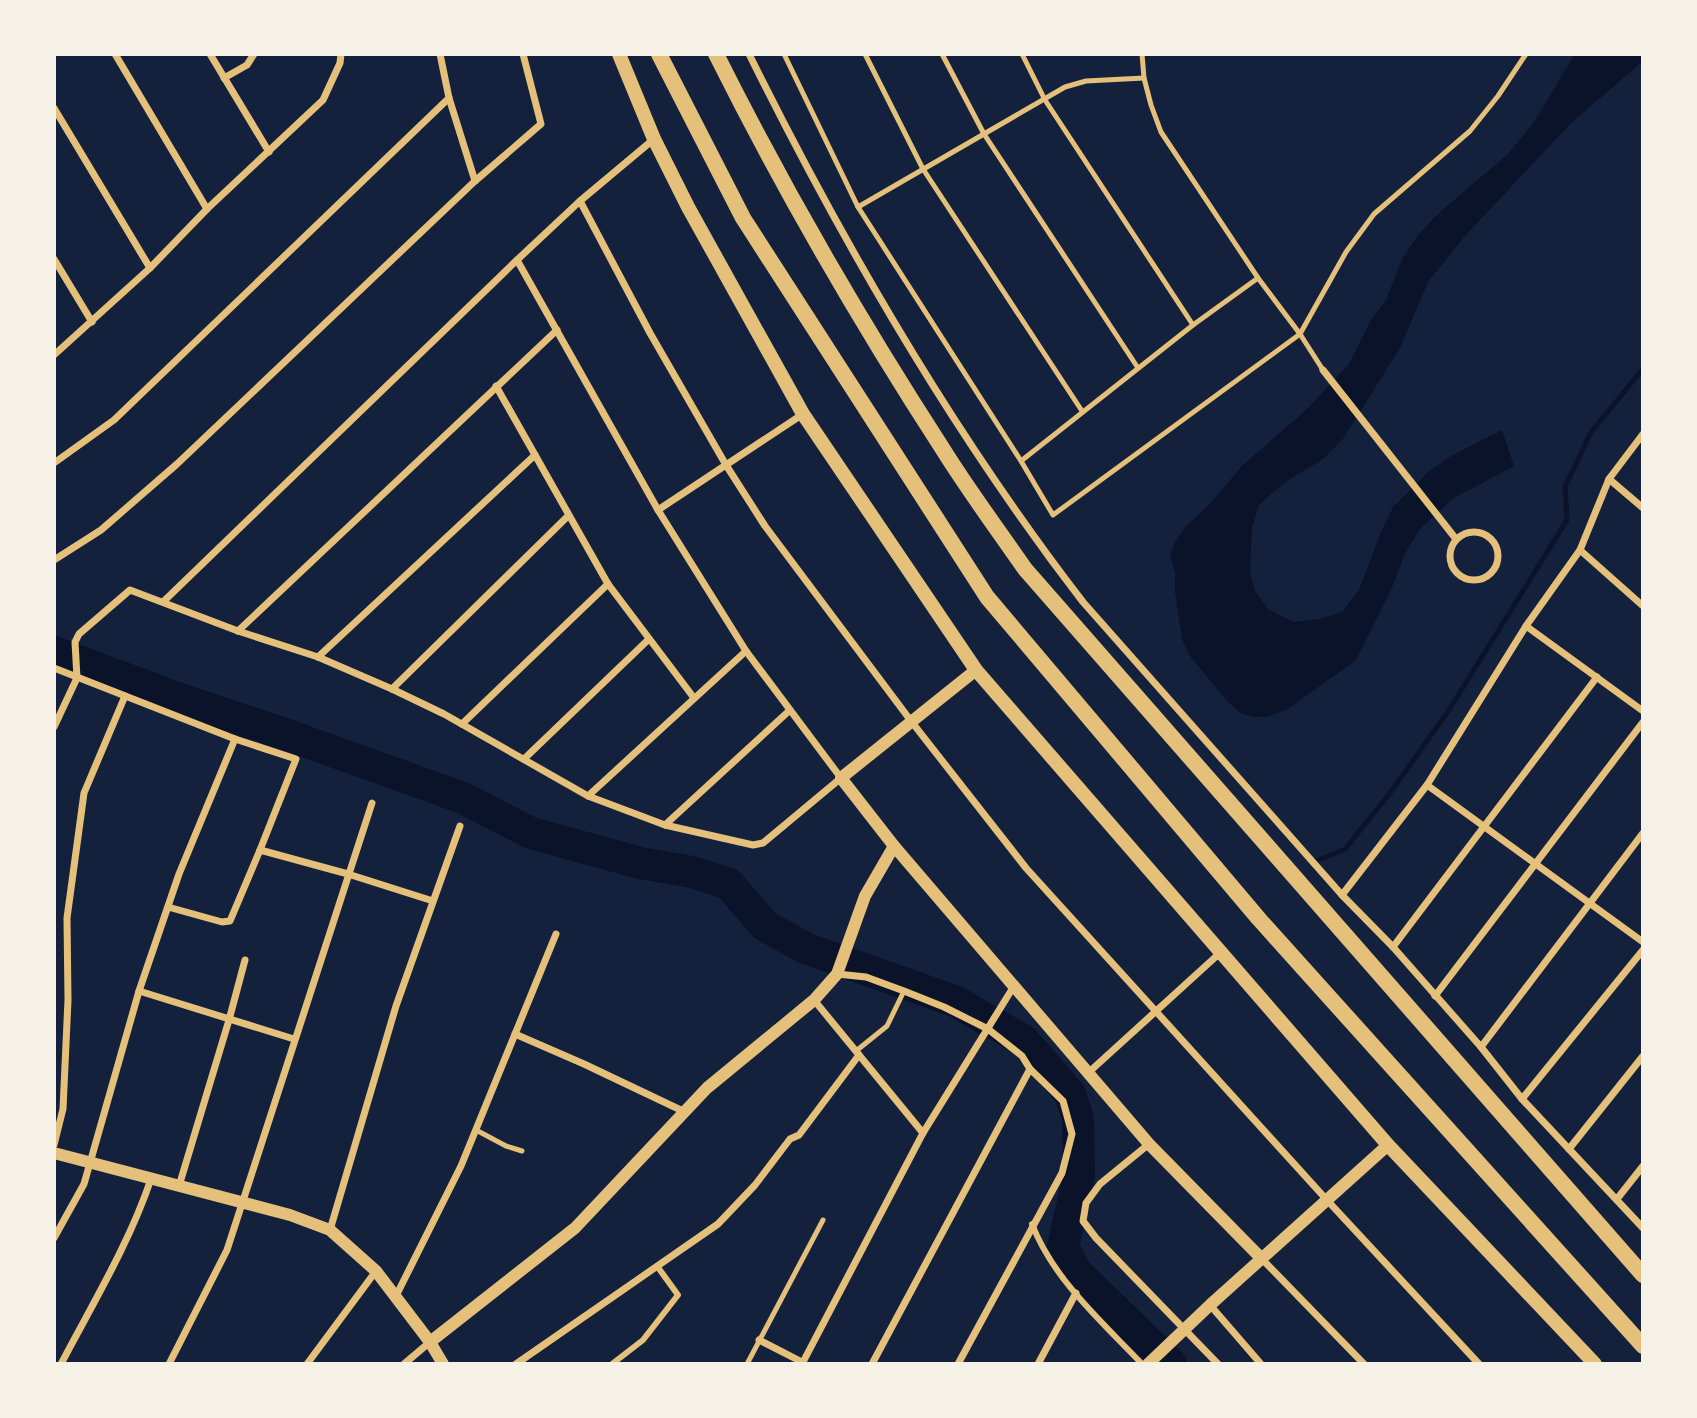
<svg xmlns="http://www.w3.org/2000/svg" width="1697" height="1418" font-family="Commissioner,sans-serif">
<rect width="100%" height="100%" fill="#14213d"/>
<polygon fill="#0b132b" points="1575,54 1643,54 1643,61 1570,124 1465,236 1428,282 1400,348 1343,439 1323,459 1284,483 1259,505 1252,528 1250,572 1255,591 1269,610 1294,622 1319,619 1342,612 1359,590 1379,537 1393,507 1429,471 1451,456 1502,430 1514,466 1452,499 1420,529 1405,554 1391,590 1356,660 1288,709 1267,717 1254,717 1240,713 1226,700 1190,656 1182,639 1175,592 1175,573 1170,556 1174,544 1187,525 1209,505 1242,466 1307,409 1349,364 1371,320 1386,300 1402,259 1419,234 1439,213 1508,154 1534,122"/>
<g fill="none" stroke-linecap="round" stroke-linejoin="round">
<polyline stroke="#0b132b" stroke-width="5" points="1314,862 1345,849 1390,793 1449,710 1567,520 1565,487 1591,432 1643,369"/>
<g stroke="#0b132b" stroke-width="32">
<polyline points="54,652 177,698 282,733 463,798 531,833 640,863 692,872 729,884 764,925 805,948 957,1002 989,1021"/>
<polyline points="992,1022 1024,1041 1070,1094 1078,1118 1079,1176 1063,1247 1076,1272 1171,1364"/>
</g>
<g stroke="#e5c07b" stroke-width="5">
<polyline points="784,54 858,207 1021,461 1053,515 1300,334 1346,252 1374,214 1470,131 1498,96 1526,54"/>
<polyline points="865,54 923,169 1082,411"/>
<polyline points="942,54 984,134 1138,368"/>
<polyline points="1022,54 1045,100 1193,325"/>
<polyline points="1142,54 1144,78 1151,105 1161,132 1258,278 1300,334 1323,370"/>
<polyline points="858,207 1065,87 1086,81 1144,78"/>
<polyline points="1021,461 1193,325 1258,278"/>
<polyline points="856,1051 887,1026 904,991"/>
<polyline points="476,1130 506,1146 522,1151"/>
<polyline points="747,1364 823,1220"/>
</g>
<g stroke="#e5c07b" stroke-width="6">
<path d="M1032,1224c21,55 70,98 110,140"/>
<polyline points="612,1364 643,1340 678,1295 657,1266"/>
</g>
<g stroke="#e5c07b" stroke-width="7">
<polyline points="115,54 207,209"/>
<polyline points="210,54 269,152"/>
<polyline points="440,54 449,98 475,181"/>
<path d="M749,54c95,192 203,378 334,548l259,293 51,52 88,100 41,52 121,129"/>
<polyline points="224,78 247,65 254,54"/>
<polyline points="54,108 150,268"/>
<polyline points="580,201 650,333 726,465 765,526 911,721 1026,868 1326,1199 1479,1364"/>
<polyline points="54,259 92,322"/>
<polyline points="54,355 150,268 207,209 323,100 340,63 341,54"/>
<polyline points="1323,370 1456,539"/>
<polyline points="496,386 608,584 694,698"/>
<polyline points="54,463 114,420 449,98"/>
<polyline points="1609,479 1643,508"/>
<polyline points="658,510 803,414"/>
<circle cx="1474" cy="556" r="24"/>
<polyline points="1580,550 1643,606"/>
<polyline points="54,560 101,530 177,464 475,181 541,124 523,54"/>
<polyline points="164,601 517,260 580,201 654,139"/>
<polyline points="1526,626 1643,711"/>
<polyline points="238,631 557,330"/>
<polyline points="318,657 535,455"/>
<polyline points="54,668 235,739 296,759 260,850"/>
<polyline points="392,689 568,516"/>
<polyline points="462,724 608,584"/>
<polyline points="54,727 77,678 75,642 79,634 130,590 238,631 318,657 392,689 444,714 588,796 665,825 753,845 763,843 841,778 746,651 658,510 517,260"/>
<polyline points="524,759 649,639"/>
<polyline points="1427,785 1643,942"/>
<polyline points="588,796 746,651"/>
<polyline points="665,825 790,710"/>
<polyline points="1342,895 1427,785 1526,626 1580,550 1609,479 1643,434"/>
<polyline points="168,907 222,922 230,921 260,850 348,874 433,901"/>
<polyline points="1393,947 1597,677"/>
<polyline points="837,974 866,977 904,991 944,1007 988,1029 1022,1056 1030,1069 1063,1101 1072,1134 1062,1173 958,1364"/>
<polyline points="139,991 294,1039"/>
<polyline points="1435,996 1643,722"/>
<polyline points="814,1000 923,1133"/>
<polyline points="515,1034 584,1064 685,1112"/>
<polyline points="1481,1047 1643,833"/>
<polyline points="1088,1073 1221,952"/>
<polyline points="1522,1099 1643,950"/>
<polyline points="1149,1144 1100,1184 1086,1203 1083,1221 1096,1238 1218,1364"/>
<polyline points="54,1145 63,1109 68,1000 67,918 84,793 125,696"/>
<polyline points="1569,1149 1643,1056"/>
<polyline points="179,1186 229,1020 245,960"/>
<polyline points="1617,1199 1643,1166"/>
<polyline points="330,1230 396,1006 460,826"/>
<polyline points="54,1238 84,1184 139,991 179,874 235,739"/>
<polyline points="1261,1258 1364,1364"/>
<polyline points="396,1296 461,1166 556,934"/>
<polyline points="1210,1305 1261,1364"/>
<polyline points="759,1340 802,1362"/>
<path d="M61,1364c32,-61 68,-120 90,-185"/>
<polyline points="169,1364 227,1250 372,803"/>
<polyline points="307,1364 376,1271"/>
<polyline points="404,1364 430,1342"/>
<polyline points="516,1364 718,1224 755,1185 790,1139 799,1135 859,1055"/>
<polyline points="802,1364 923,1133 1014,986"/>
<polyline points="872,1364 1030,1069"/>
<polyline points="1038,1364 1076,1293"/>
</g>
<g stroke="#e5c07b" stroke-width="12">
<polyline points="976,670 841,778 894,846 1149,1144 1261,1258"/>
<polyline points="54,1153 290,1215 330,1230 376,1271 430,1342 443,1364"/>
<polyline points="430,1342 575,1228 707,1088 814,1000 837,974 865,896 894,846"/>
<polyline points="1148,1364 1210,1305 1388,1145"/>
</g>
<polyline stroke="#e5c07b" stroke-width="14" points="619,54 654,139 688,207 803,414 976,670 1388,1145 1595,1364"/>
<g stroke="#e5c07b" stroke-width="16">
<polyline points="659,54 743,218 987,597 1259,919 1643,1346"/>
<path d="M716,54c68,136 145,269 228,397 25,40 54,79 81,118l618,706"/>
</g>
</g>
<rect width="1697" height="1418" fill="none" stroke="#f6f1e7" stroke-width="112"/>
</svg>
